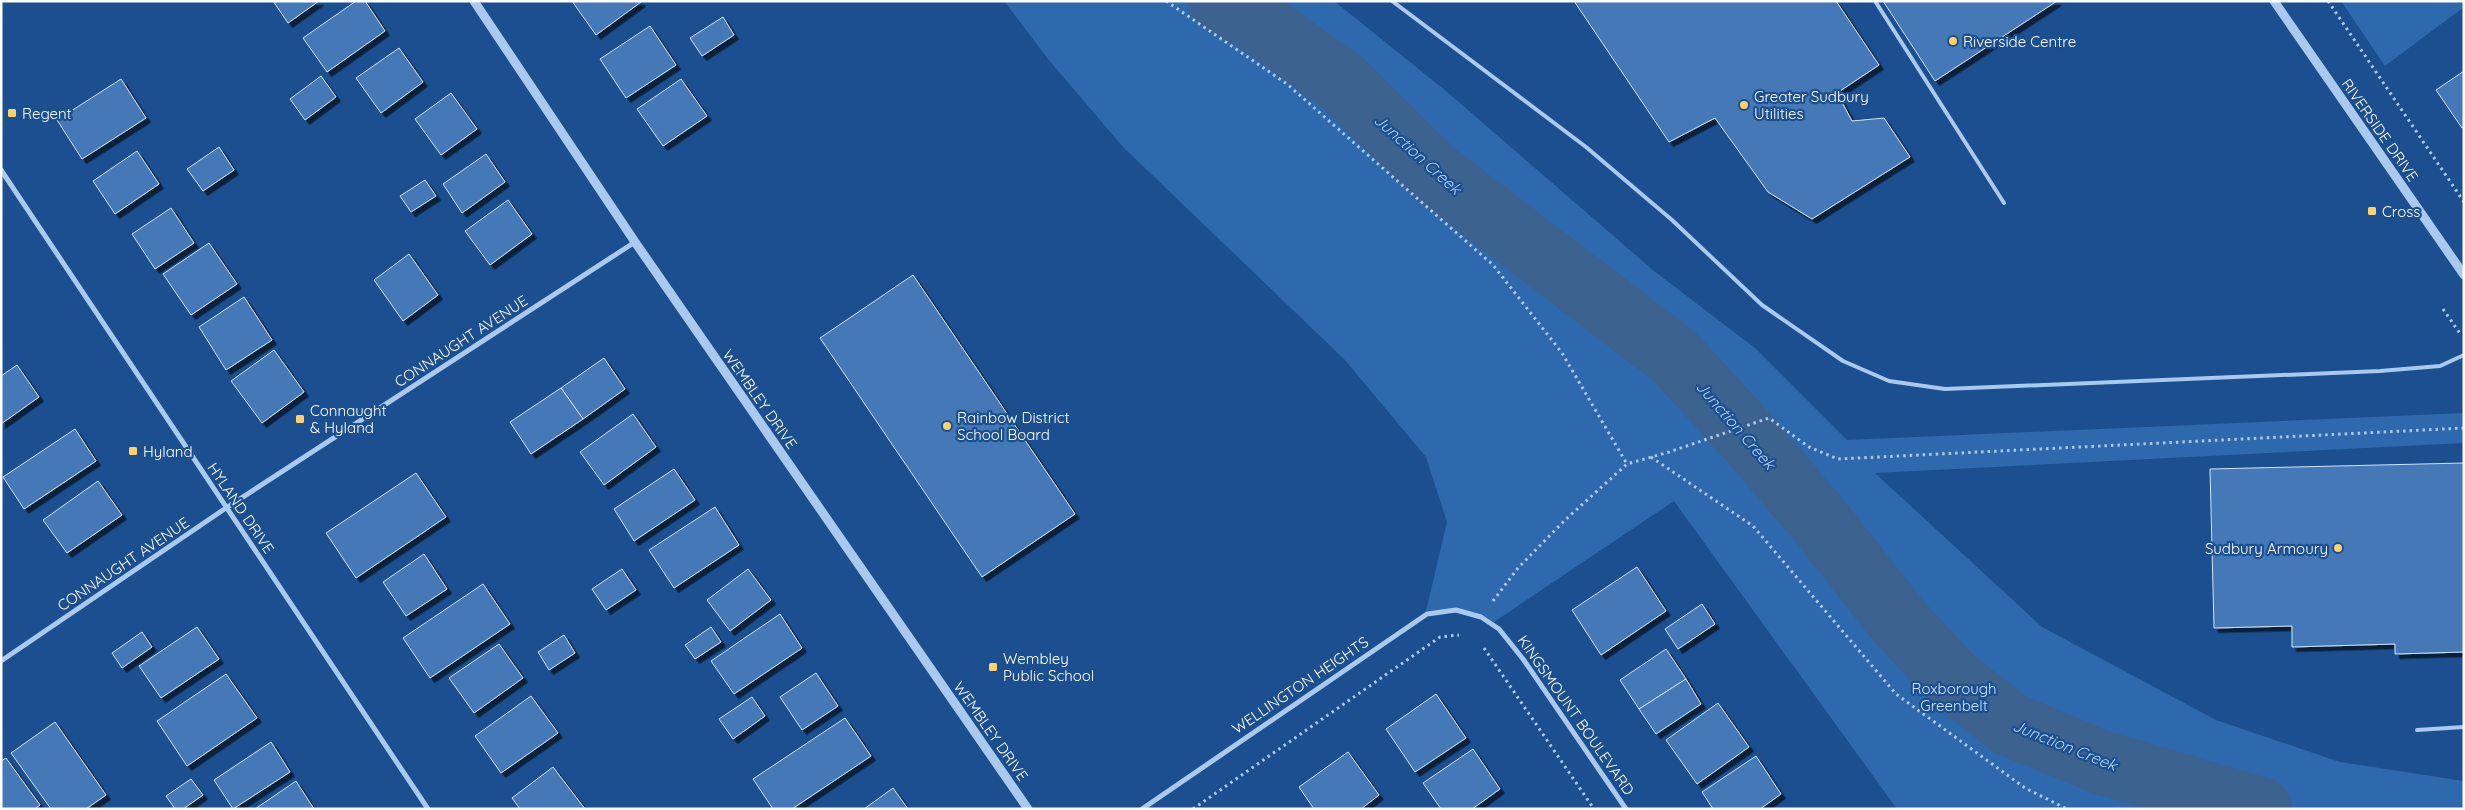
<svg xmlns="http://www.w3.org/2000/svg" width="2465" height="810" font-family="Quicksand,sans-serif">
<defs>
<filter id="shadow"><feDropShadow dx="4.5" dy="4.5" stdDeviation="0" flood-color="#0009"/></filter>
</defs>
<rect width="100%" height="100%" fill="#1b4f8f"/>
<g fill="#2e69ad">
<path d="M1004,1h330l112,90 208,180 101,77 92,92 617,-27v30l-589,30 167,154 174,93 124,42 124,19v28h-567l-223,-308 -180,121c-21,-15 -43,-14 -68,-11l21,-89 -21,-65 -82,-98 -221,-212 -75,-88z"/>
<polygon points="2341,1 2464,1 2464,7 2385,66"/>
</g>
<g fill="none" stroke-linecap="round" stroke-linejoin="round">
<polyline stroke="#3c6290" stroke-width="64" points="1220,1 1261,24 1343,83 1434,173 1675,357 1749,438 1818,519 1897,619 1950,677 2011,725 2103,763 2260,809"/>
</g>
<g fill="#4478b7" stroke="#cfe3fa" filter="url(#shadow)">
<polygon points="273,1 319,1 288,23"/>
<polygon points="356,1 365,1 385,31 327,72 303,38"/>
<polygon points="572,1 640,1 641,2 596,35"/>
<polygon points="1574,1 1836,1 1879,65 1837,93 1852,121 1884,118 1910,157 1812,219 1768,192 1715,118 1669,142"/>
<polygon points="1883,1 2057,1 1935,81"/>
<polygon points="723,17 734,35 702,56 690,38"/>
<polygon points="650,26 676,65 626,98 600,59"/>
<polygon points="399,48 423,82 381,113 356,78"/>
<polygon points="2464,71 2464,127 2462,128 2436,90"/>
<polygon points="321,76 336,97 305,120 290,99"/>
<polygon points="121,79 146,118 82,159 57,120"/>
<polygon points="681,79 707,116 663,146 637,109"/>
<polygon points="451,93 477,129 441,155 415,119"/>
<polygon points="219,147 234,170 203,191 187,169"/>
<polygon points="137,151 159,184 115,214 93,181"/>
<polygon points="486,154 505,182 462,213 443,184"/>
<polygon points="425,180 436,196 411,212 400,196"/>
<polygon points="508,200 532,234 490,265 465,231"/>
<polygon points="171,208 194,243 155,269 132,234"/>
<polygon points="209,243 237,284 191,315 163,274"/>
<polygon points="409,254 438,295 403,321 374,280"/>
<polygon points="913,275 1075,514 982,577 820,338"/>
<polygon points="244,297 272,340 226,370 199,327"/>
<polygon points="274,350 304,392 262,423 231,381"/>
<polygon points="604,358 625,389 583,419 561,388"/>
<polygon points="17,365 39,397 1,424 1,376"/>
<polygon points="561,388 583,419 531,454 510,422"/>
<polygon points="633,414 656,447 604,485 580,452"/>
<polygon points="75,429 96,461 24,509 3,477"/>
<polygon points="2464,463 2464,652 2395,654 2395,644 2292,647 2292,626 2214,628 2210,469"/>
<polygon points="674,469 695,500 634,541 614,509"/>
<polygon points="416,473 446,517 356,578 326,533"/>
<polygon points="98,481 122,515 67,553 43,520"/>
<polygon points="715,507 739,545 674,588 649,550"/>
<polygon points="424,554 447,589 406,616 383,582"/>
<polygon points="1637,567 1666,611 1601,655 1572,610"/>
<polygon points="622,569 636,590 606,610 592,589"/>
<polygon points="748,569 771,600 730,631 707,600"/>
<polygon points="483,584 510,624 430,678 403,638"/>
<polygon points="1702,604 1715,624 1678,649 1665,629"/>
<polygon points="780,614 802,648 734,694 711,661"/>
<polygon points="197,627 219,659 161,698 139,666"/>
<polygon points="711,627 721,642 695,659 685,645"/>
<polygon points="142,632 152,647 122,668 112,653"/>
<polygon points="564,635 575,653 549,670 538,652"/>
<polygon points="499,644 523,678 474,713 449,678"/>
<polygon points="1666,649 1686,679 1639,709 1620,680"/>
<polygon points="816,673 838,706 802,730 780,697"/>
<polygon points="226,674 257,718 187,766 157,721"/>
<polygon points="1686,679 1701,704 1656,734 1639,709"/>
<polygon points="1436,694 1466,738 1415,772 1386,729"/>
<polygon points="531,696 558,733 501,773 475,736"/>
<polygon points="752,697 765,716 733,739 719,719"/>
<polygon points="1718,703 1749,747 1697,784 1666,740"/>
<polygon points="845,718 871,756 792,809 773,809 753,779"/>
<polygon points="55,722 106,795 86,809 51,809 11,753"/>
<polygon points="271,742 290,772 233,809 214,780"/>
<polygon points="1473,749 1500,789 1472,809 1441,809 1423,783"/>
<polygon points="1348,752 1379,795 1361,809 1314,809 1299,787"/>
<polygon points="1756,756 1781,794 1760,809 1713,809 1702,792"/>
<polygon points="6,758 40,805 35,809 1,809 1,761"/>
<polygon points="553,767 585,809 520,809 512,798"/>
<polygon points="191,779 203,795 183,809 175,809 166,796"/>
<polygon points="296,781 314,809 255,809"/>
<polygon points="893,788 908,809 864,809"/>
</g>
<g fill="none" stroke-linecap="round" stroke-linejoin="round">
<g stroke="#a9c9ee" stroke-width="3" stroke-dasharray="2.5 4" stroke-linecap="butt">
<polyline points="1166,1 1287,84 1493,265 1562,353 1627,464"/>
<polyline points="2328,1 2464,202"/>
<polyline points="2443,309 2461,335"/>
<polyline points="1651,457 1753,526 1896,694 2025,788 2067,809"/>
<polyline points="1493,601 1518,568 1565,520 1627,464 1669,452 1769,418 1809,447 1838,459 2464,428"/>
<polyline points="1484,648 1594,809"/>
<polyline points="1193,809 1440,637 1459,635"/>
</g>
<g stroke="#a9c9ee" stroke-width="4">
<polyline points="1392,1 1586,147 1672,220 1762,305 1843,361 1889,381 1945,389 2380,371 2440,366 2464,355"/>
<polyline points="1875,1 2004,203"/>
<polyline points="2417,730 2464,727"/>
</g>
<g stroke="#a9c9ee" stroke-width="5">
<polyline points="1,170 428,809"/>
<polyline points="1,661 226,508 635,242"/>
<polyline points="1142,809 1427,614 1456,610 1481,617 1499,629 1523,659 1626,809"/>
</g>
<g stroke="#a9c9ee" stroke-width="9">
<polyline points="474,1 635,242 1028,809"/>
<polyline points="2274,1 2464,275"/>
</g>
</g>
<g fill="#ffd166" stroke="#1b4f8f" stroke-width="2">
<circle cx="1953" cy="41" r="5"/>
<circle cx="1744" cy="105" r="5"/>
<rect x="7" y="108" width="10" height="10" rx="2.5"/>
<rect x="2367" y="206" width="10" height="10" rx="2.5"/>
<rect x="295" y="414" width="10" height="10" rx="2.5"/>
<circle cx="947" cy="426" r="5"/>
<rect x="128" y="446" width="10" height="10" rx="2.5"/>
<circle cx="2338" cy="548" r="5"/>
<rect x="988" y="662" width="10" height="10" rx="2.5"/>
</g>
<g text-anchor="middle" dominant-baseline="central" stroke-width="4.5" stroke-linejoin="round" paint-order="stroke">
<g font-size="15" fill="#fff" stroke="#1b4f8f" text-anchor="start">
<text x="1963" y="41">Riverside Centre</text>
<text x="1754" y="96">Greater Sudbury<tspan x="1754" dy="17">Utilities</tspan></text>
<text x="22" y="113">Regent</text>
<text x="2382" y="211">Cross</text>
<text x="310" y="410">Connaught<tspan x="310" dy="17">&amp; Hyland</tspan></text>
<text x="957" y="417">Rainbow District<tspan x="957" dy="17">School Board</tspan></text>
<text x="143" y="451">Hyland</text>
<text x="2328" y="548" text-anchor="end">Sudbury Armoury</text>
<text x="1003" y="658">Wembley<tspan x="1003" dy="17">Public School</tspan></text>
</g>
<g font-size="15" fill="#fff" stroke="#1b4f8f">
<text transform="translate(2380 130) rotate(55)">RIVERSIDE DRIVE</text>
<text transform="translate(461 341) rotate(-33)">CONNAUGHT AVENUE</text>
<text transform="translate(760 399) rotate(55)">WEMBLEY DRIVE</text>
<text transform="translate(241 508) rotate(56)">HYLAND DRIVE</text>
<text transform="translate(123 564) rotate(-34)">CONNAUGHT AVENUE</text>
<text transform="translate(1300 685) rotate(-34)">WELLINGTON HEIGHTS</text>
<text transform="translate(1576 715) rotate(55)">KINGSMOUNT BOULEVARD</text>
<text transform="translate(991 731) rotate(55)">WEMBLEY DRIVE</text>
</g>
<g font-size="15" fill="#cfe3fa" stroke="#1b4f8f">
<text x="1954" y="688">Roxborough<tspan x="1954" dy="17">Greenbelt</tspan></text>
</g>
<g font-size="16" font-style="italic" fill="#b5d3f5" stroke="#1b4f8f">
<text transform="translate(1418 154) rotate(42)">Junction Creek</text>
<text transform="translate(1736 425) rotate(49)">Junction Creek</text>
<text transform="translate(2065 745) rotate(22)">Junction Creek</text>
</g>
</g>
<rect width="2465" height="810" fill="none" stroke="#ffffff" stroke-width="5"/>
</svg>
